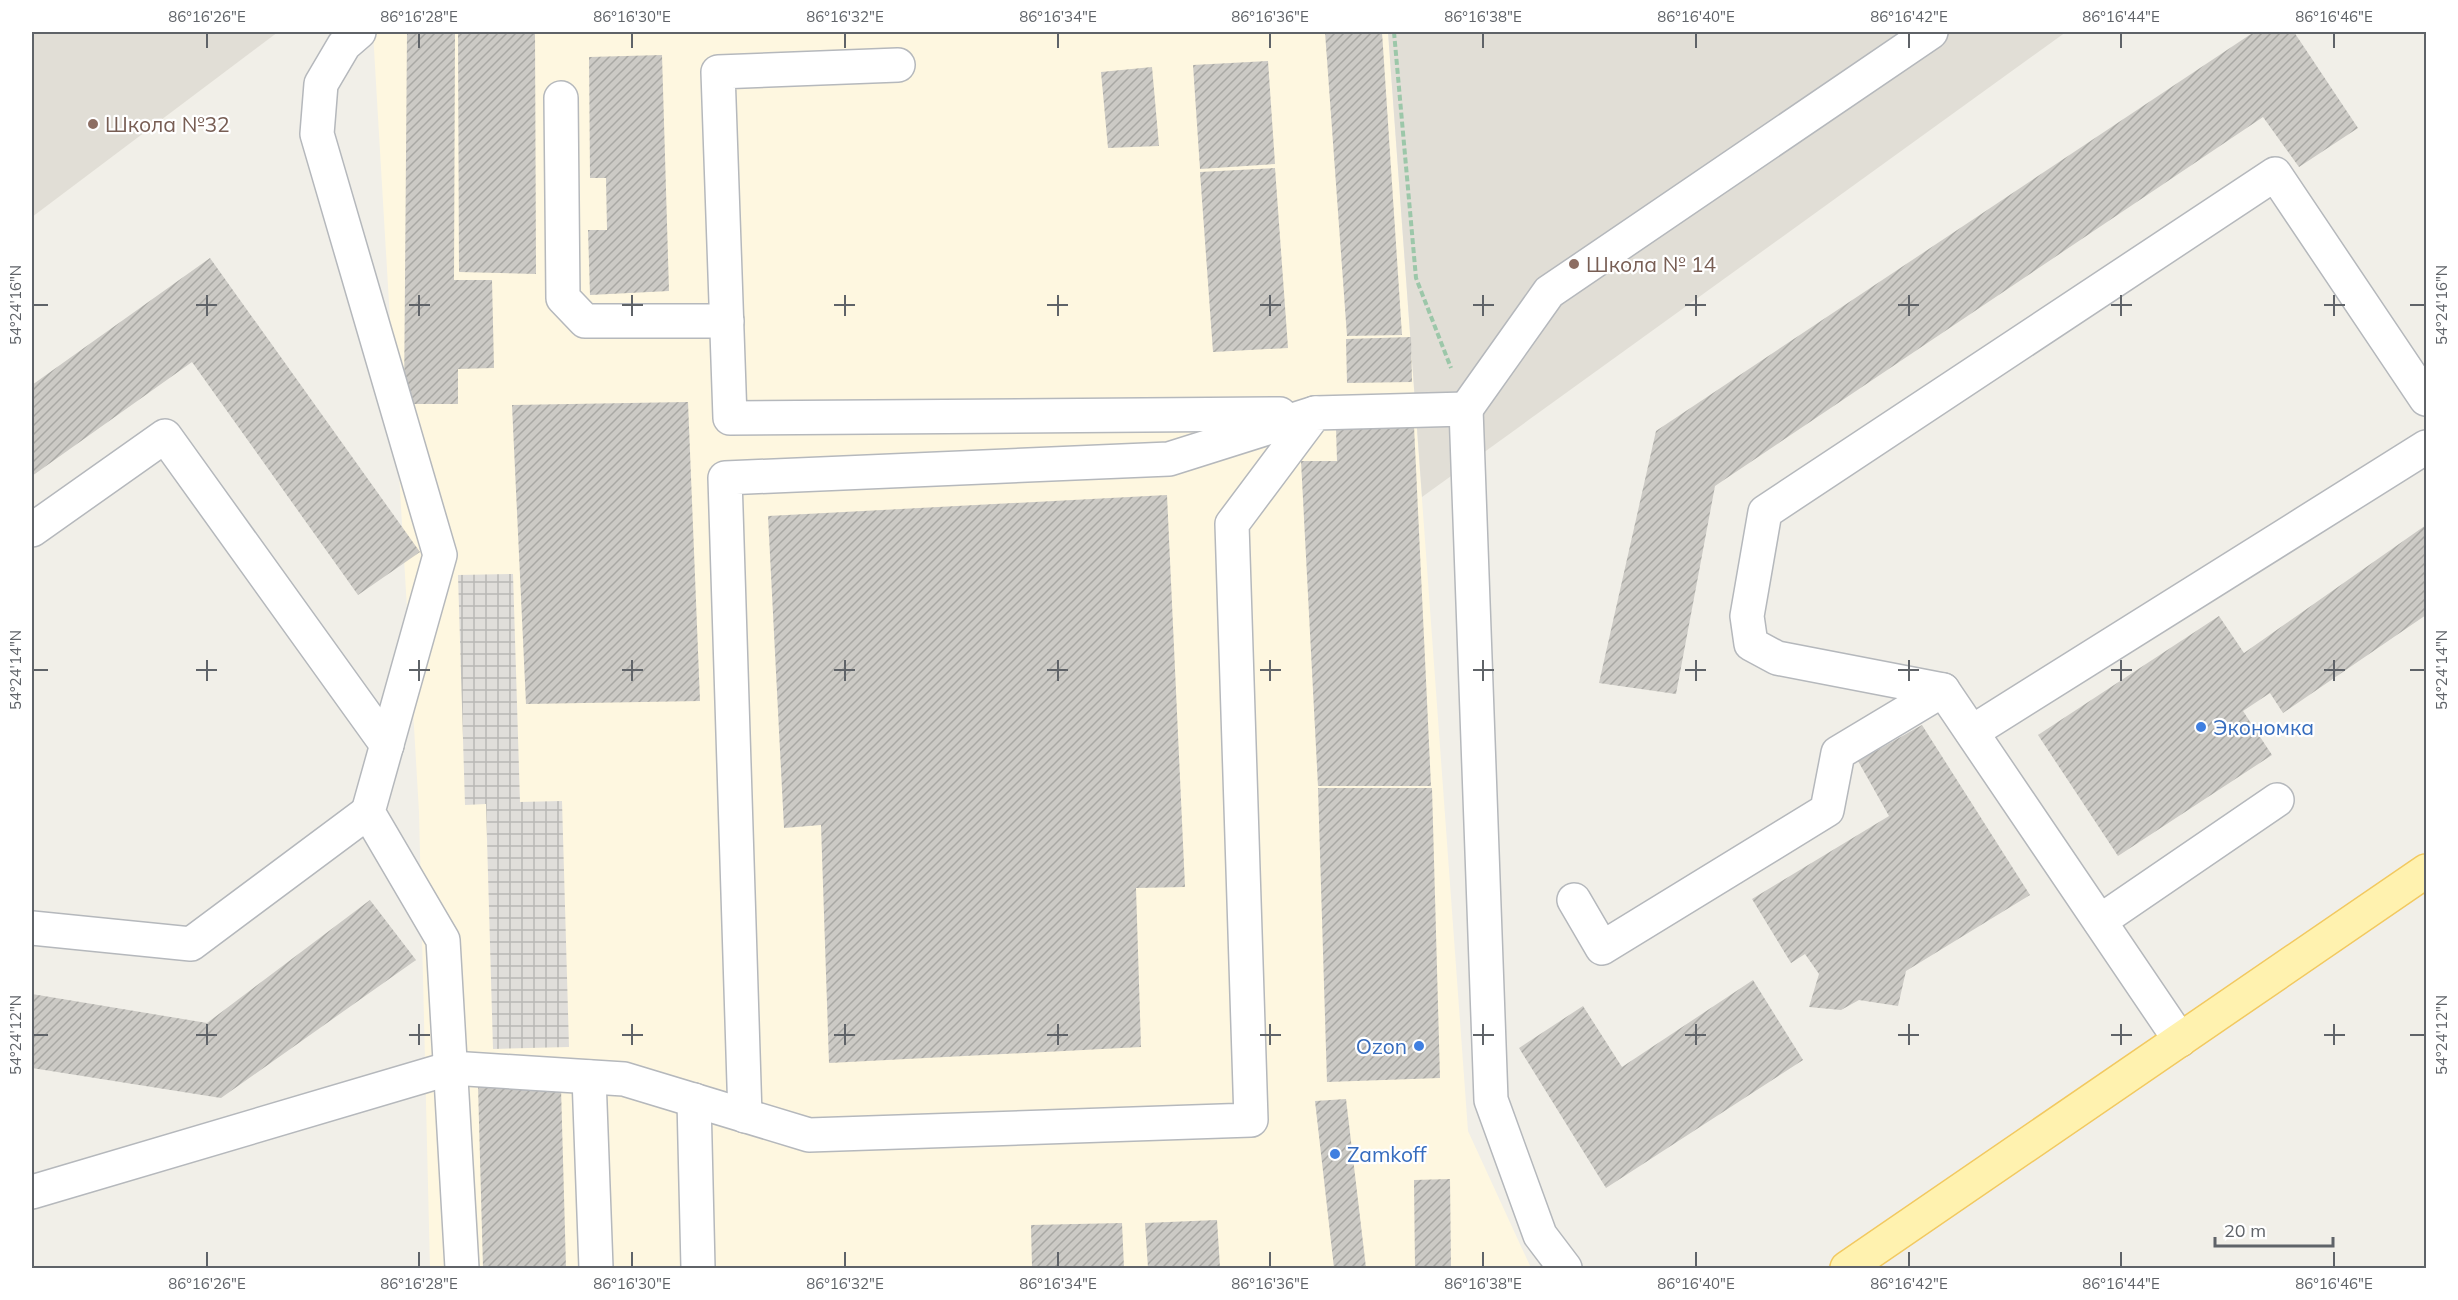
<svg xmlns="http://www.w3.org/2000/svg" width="2458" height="1300" font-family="Mulish,sans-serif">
<defs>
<pattern id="industrial-grid" width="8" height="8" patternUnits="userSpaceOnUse" patternTransform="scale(1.5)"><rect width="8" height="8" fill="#e0deda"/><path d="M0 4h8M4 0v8" fill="none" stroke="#b9b8b5"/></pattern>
<pattern id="building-hatch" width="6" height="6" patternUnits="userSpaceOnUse" patternTransform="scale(1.5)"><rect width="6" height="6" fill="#cccac5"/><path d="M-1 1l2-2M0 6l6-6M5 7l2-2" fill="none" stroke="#a9a8a4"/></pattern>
</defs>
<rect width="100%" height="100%" fill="#f1efe8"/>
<polygon fill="#fef7e0" points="373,32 1388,32 1468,1131 1531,1268 430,1268 419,812"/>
<polygon fill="url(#industrial-grid)" points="513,574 520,802 562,801 569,1047 493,1049 486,804 465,805 458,575"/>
<g fill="#e1ded6">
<polygon points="32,32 278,32 32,217"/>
<polygon points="1388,32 2066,32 1422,497"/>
</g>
<g fill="url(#building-hatch)">
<polygon points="407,32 455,32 454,280 492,280 494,368 458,369 458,404 404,404"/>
<polygon points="458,32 535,32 536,274 459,272"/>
<polygon points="1325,32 1382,32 1402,335 1347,336"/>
<polygon points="2254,32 2294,32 2358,128 2299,167 2263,117 1715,486 1676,694 1599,683 1656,431"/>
<polygon points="662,55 669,291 590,295 588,230 607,230 606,178 590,178 589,57"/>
<polygon points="1268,61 1275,164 1200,169 1193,65"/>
<polygon points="1152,67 1159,146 1108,148 1101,72"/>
<polygon points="1275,168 1288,348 1213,352 1200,172"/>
<polygon points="210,258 420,552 358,595 192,362 32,476 32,385"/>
<polygon points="1411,337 1412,382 1347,383 1346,339"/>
<polygon points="688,402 700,701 526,704 512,405"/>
<polygon points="1414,426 1431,786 1318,786 1301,461 1337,461 1336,428"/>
<polygon points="1167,495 1185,887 1136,888 1141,1047 829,1063 821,825 784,828 768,516"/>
<polygon points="2426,525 2426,615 2283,713 2270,693 2243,711 2272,755 2118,856 2038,735 2219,616 2244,653"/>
<polygon points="1922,725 2030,895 1906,971 1898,1006 1859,1000 1841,1010 1809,1007 1819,974 1805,954 1791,963 1752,899 1889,816 1858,761"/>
<polygon points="1318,788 1432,788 1440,1078 1327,1082"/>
<polygon points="370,900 416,960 221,1098 32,1068 32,994 207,1023"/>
<polygon points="1753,980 1803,1060 1606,1188 1519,1048 1583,1006 1622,1067"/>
<polygon points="478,1086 561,1088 566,1268 483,1268"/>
<polygon points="1346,1099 1366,1268 1334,1268 1315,1101"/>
<polygon points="1450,1179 1451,1268 1415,1268 1414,1180"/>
<polygon points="1217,1220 1220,1268 1148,1268 1145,1223"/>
<polygon points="1122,1223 1124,1268 1032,1268 1031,1225"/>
</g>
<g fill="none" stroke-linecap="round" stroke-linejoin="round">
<defs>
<g id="minor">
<polyline points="359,32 344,45 321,84 317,134 440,555 368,812 443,940 462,1268"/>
<polyline points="898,65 718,72 730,418 1280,414"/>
<polyline points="561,98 563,298 585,321 727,321"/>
<polyline points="1466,409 1549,292 1931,32"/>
<polyline points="32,530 165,436 387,745"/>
<polyline points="1972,732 2426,447"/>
<polyline points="1574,900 1602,948 1827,810 1838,753 1943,690"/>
<polyline points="2100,921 2277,800"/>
<polyline points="32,928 191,944 368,812"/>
<polyline points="2180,1040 1943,690 1777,658 1751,644 1747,616 1765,512 2275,174 2426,399"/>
<polyline points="589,1077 596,1268"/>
<polyline points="694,1100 698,1268"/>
<polyline points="745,1116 725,478 1169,459 1315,413"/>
<polyline points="32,1192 451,1068 624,1079 809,1135 1251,1120 1232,524 1315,413 1466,409 1491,1100 1540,1235 1565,1268"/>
</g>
<polyline id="major" points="1847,1268 2426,871"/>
</defs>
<use href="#minor" stroke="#b5b8bc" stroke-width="36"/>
<use href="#major" stroke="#f2c960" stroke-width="36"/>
<polyline stroke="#9cc7a9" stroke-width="4" stroke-dasharray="6 3" stroke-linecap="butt" points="1394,32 1416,278 1451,368"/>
<use href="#minor" stroke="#fff" stroke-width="33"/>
<use href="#major" stroke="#fff2af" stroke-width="33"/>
</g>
<path fill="none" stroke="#5f6368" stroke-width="2" d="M207,33v15M419,33v15M632,33v15M845,33v15M1058,33v15M1270,33v15M1483,33v15M1696,33v15M1909,33v15M2121,33v15M2334,33v15M207,295v21M419,295v21M632,295v21M845,295v21M1058,295v21M1270,295v21M1483,295v21M1696,295v21M1909,295v21M2121,295v21M2334,295v21M33,305h15M196,305h21M409,305h21M622,305h21M834,305h21M1047,305h21M1260,305h21M1473,305h21M1685,305h21M1898,305h21M2111,305h21M2324,305h21M2410,305h15M207,660v21M419,660v21M632,660v21M845,660v21M1058,660v21M1270,660v21M1483,660v21M1696,660v21M1909,660v21M2121,660v21M2334,660v21M33,670h15M196,670h21M409,670h21M622,670h21M834,670h21M1047,670h21M1260,670h21M1473,670h21M1685,670h21M1898,670h21M2111,670h21M2324,670h21M2410,670h15M207,1024v21M419,1024v21M632,1024v21M845,1024v21M1058,1024v21M1270,1024v21M1483,1024v21M1696,1024v21M1909,1024v21M2121,1024v21M2334,1024v21M33,1035h15M196,1035h21M409,1035h21M622,1035h21M834,1035h21M1047,1035h21M1260,1035h21M1473,1035h21M1685,1035h21M1898,1035h21M2111,1035h21M2324,1035h21M2410,1035h15M207,1252v15M419,1252v15M632,1252v15M845,1252v15M1058,1252v15M1270,1252v15M1483,1252v15M1696,1252v15M1909,1252v15M2121,1252v15M2334,1252v15"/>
<g fill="#8d6e63" stroke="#fff" stroke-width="2">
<circle cx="93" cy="124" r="6"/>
<circle cx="1574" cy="264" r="6"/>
</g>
<g fill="#3f7fe0" stroke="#fff" stroke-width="2">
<circle cx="2201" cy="727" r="6"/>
<circle cx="1419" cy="1046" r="6"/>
<circle cx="1335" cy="1154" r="6"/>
</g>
<g text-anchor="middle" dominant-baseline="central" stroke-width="4.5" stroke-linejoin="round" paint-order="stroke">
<g font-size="21" fill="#785e54" stroke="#fff" text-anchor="start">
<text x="105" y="124">Школа №32</text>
<text x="1586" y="264">Школа № 14</text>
</g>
<g font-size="21" fill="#366cbe" stroke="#fff" text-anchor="start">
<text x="2213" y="727">Экономка</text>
<text x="1407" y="1046" text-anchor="end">Ozon</text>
<text x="1347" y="1154">Zamkoff</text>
</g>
</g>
<rect width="2458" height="1300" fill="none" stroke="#ffffff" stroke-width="66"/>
<path d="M2215 1237v9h118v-9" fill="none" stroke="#5f6368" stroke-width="3"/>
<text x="2224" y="1237" font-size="18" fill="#5f6368" stroke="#ffffff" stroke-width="4.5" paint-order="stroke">20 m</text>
<rect x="33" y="33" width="2392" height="1234" fill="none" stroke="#5f6368" stroke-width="2"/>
<g font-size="15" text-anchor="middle" fill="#5f6368">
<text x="207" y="22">86°16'26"E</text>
<text x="419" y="22">86°16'28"E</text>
<text x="632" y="22">86°16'30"E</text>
<text x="845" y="22">86°16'32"E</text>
<text x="1058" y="22">86°16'34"E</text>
<text x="1270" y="22">86°16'36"E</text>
<text x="1483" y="22">86°16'38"E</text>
<text x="1696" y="22">86°16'40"E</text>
<text x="1909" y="22">86°16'42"E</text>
<text x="2121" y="22">86°16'44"E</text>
<text x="2334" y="22">86°16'46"E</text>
<text transform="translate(16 305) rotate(-90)" y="5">54°24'16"N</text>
<text transform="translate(2442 305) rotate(-90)" y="5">54°24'16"N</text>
<text transform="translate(16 670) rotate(-90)" y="5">54°24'14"N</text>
<text transform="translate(2442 670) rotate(-90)" y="5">54°24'14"N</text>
<text transform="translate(16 1035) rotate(-90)" y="5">54°24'12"N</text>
<text transform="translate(2442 1035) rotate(-90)" y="5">54°24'12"N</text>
<text x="207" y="1289">86°16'26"E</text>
<text x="419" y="1289">86°16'28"E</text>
<text x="632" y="1289">86°16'30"E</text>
<text x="845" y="1289">86°16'32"E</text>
<text x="1058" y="1289">86°16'34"E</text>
<text x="1270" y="1289">86°16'36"E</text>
<text x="1483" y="1289">86°16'38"E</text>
<text x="1696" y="1289">86°16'40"E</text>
<text x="1909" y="1289">86°16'42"E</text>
<text x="2121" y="1289">86°16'44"E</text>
<text x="2334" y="1289">86°16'46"E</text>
</g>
</svg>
